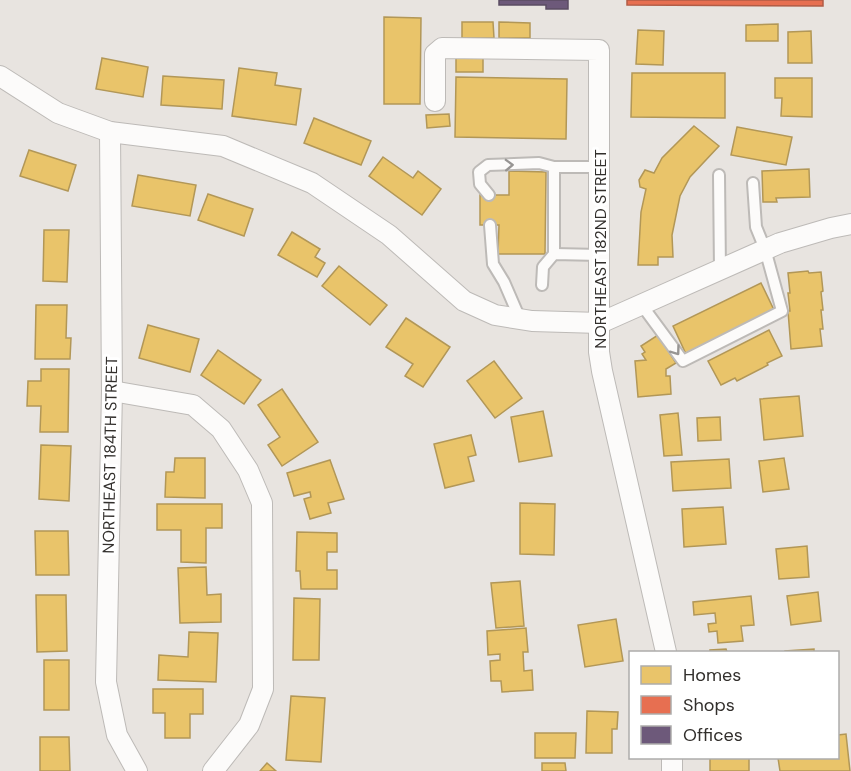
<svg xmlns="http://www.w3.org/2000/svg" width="851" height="771" font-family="'DM Sans',sans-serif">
<rect width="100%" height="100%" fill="#e8e4e0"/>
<g fill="#e9c46a" stroke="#b29757" stroke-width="1.5">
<polygon points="384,17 421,18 420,104 384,104"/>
<polygon points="462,22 493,22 494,38 462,38"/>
<polygon points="499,22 530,23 530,38 499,38"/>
<polygon points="778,24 778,41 746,41 746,25"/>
<polygon points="638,30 664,31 663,65 636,64"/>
<polygon points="811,31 812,63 788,63 788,32"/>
<rect x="456" y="57" width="27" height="15"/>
<polygon points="102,58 148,67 143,97 96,89"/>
<polygon points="239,68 277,73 275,85 301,89 296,125 232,116"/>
<polygon points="632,73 725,73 725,118 631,117"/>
<polygon points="163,76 224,80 222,109 161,105"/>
<polygon points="456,77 567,79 566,139 455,137"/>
<polygon points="775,78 812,78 812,117 781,116 782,98 775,98"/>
<polygon points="449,114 450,126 427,128 426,115"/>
<polygon points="314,118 371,141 361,165 304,143"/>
<polygon points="694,126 719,146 690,177 680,196 672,235 673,257 658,257 658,265 638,265 641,212 646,189 640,187 639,180 645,170 654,173 662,158"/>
<polygon points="737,127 792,137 786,165 731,155"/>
<polygon points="29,150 76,165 68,191 20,176"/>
<polygon points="383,157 413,178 418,171 441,189 422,215 369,176"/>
<polygon points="809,169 810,197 776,198 777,202 763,202 762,171"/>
<polygon points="509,171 546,172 545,254 498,254 499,225 480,225 480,195 509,195"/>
<polygon points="138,175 196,185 190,216 132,206"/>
<polygon points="208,194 253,209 244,236 198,220"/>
<polygon points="44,230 69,230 67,282 43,281"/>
<polygon points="292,232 320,249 315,257 325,263 317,277 278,255"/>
<polygon points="339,266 387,305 370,325 322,286"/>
<polygon points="808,271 809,273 821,272 823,291 821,292 823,310 821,310 823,329 820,329 822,346 791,349 788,311 790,311 788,293 790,293 788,273"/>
<polygon points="761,283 774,310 686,354 673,326"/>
<polygon points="36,305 67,305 66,338 71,338 70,359 35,359"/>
<polygon points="406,318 450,347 423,387 405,376 413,364 386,347"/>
<polygon points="148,325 199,339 190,372 139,358"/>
<polygon points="769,330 782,356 767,363 768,365 737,381 735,378 721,385 708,361"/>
<polygon points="658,335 676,363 666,369 666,376 670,376 671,394 638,397 635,361 646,360 642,354 645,352 641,346"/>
<polygon points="218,350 261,380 244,404 201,375"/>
<polygon points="494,361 522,398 495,418 467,381"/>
<polygon points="41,369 69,369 68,432 40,432 41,406 27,406 28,381 41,381"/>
<polygon points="282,389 318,442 282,466 268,445 280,437 258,405"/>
<polygon points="799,396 803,436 764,440 760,399"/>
<polygon points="543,411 552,456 519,462 511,417"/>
<polygon points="678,413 682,455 664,456 660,415"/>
<polygon points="720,417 721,440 698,441 697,418"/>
<polygon points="471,435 476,455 468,457 474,481 445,488 434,444"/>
<polygon points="41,445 71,446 69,501 39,499"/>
<polygon points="175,458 205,458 205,498 165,497 166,472 174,472"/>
<polygon points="784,458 789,489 763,492 759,461"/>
<polygon points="729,459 731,488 673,491 671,462"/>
<polygon points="330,460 344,499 328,503 331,513 310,519 304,499 311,497 310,492 294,496 287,473"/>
<polygon points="520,503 555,504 554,555 520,554"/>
<polygon points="157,504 222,504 222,528 206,528 206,563 181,562 181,530 157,530"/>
<polygon points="723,507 726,544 684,547 682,509"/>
<polygon points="35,531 68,531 69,575 36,575"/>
<polygon points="297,532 337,533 337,552 327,552 327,570 337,570 337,589 301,589 300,571 296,571"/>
<polygon points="807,546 809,577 779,579 776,549"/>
<polygon points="206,567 207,595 221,594 221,622 180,623 178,568"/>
<polygon points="520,581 524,626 496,628 491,583"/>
<polygon points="818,592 821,621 791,625 787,596"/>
<polygon points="36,595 66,595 67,651 37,652"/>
<polygon points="751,596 754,625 741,626 743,641 718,643 717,631 709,632 708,624 716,623 715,613 694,615 693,602"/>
<polygon points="294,598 320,599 319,660 293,660"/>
<polygon points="616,619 623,661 585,667 578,625"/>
<polygon points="526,628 528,652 523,652 524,671 532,670 533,690 502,692 501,681 491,681 490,661 500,660 500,654 488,655 487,631"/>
<polygon points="189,632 218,633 216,682 158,680 159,655 188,657"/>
<polygon points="726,649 727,652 710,652 710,650"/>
<polygon points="814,649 814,652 785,652 785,651"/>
<rect x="44" y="660" width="25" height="50"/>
<polygon points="153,689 203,689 203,714 190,714 190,738 165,738 165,713 153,713"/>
<polygon points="291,696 325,698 321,762 286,760"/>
<polygon points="587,711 618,712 617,729 612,729 612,753 586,753"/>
<polygon points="535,733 576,733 575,758 535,758"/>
<polygon points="846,734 850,771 780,771 778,758 838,758 838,735"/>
<polygon points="40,737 69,737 70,771 40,771"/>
<rect x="710" y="758" width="39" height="13"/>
<polygon points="267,763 276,771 260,771"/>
<polygon points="542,763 565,763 566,771 542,771"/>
</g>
<polygon fill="#e76f51" stroke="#b15c46" stroke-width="1.5" points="627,0 823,0 823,6 627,5"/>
<polygon fill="#6d597a" stroke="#5b4c63" stroke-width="1.5" points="499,0 568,0 568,9 546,9 546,5 499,5"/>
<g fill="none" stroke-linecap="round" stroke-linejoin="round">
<defs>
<g id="service">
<polyline points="554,167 599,167"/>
<polyline points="719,175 720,270"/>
<polyline points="489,195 480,184 479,172 488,165 539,163 554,167 554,254"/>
<polyline points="490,225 493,264 504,282 520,319"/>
<polyline points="542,285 543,267 554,254 600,255"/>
<polyline points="641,304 683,361 782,311 765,249 756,227 753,183"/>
</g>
<g id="minor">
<polyline points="0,76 58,113 110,132 223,146 312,183 389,235 464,301 495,315 532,321 600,323 780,243 831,228 851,224"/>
<polyline points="435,101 435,54 442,48 599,50 599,352 602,371 666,652"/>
<polyline points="110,132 112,391 106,682 117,735 137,771"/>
<polyline points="112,391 193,405 221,429 248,470 262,503 263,689 249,725 213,771"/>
<polyline points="672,758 672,771"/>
</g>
</defs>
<use href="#service" stroke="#bdbab7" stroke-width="14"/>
<use href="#minor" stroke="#bdbab7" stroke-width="22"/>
<use href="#service" stroke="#fcfbfa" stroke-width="10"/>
<use href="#minor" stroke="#fcfbfa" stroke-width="20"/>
</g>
<defs><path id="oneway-chevron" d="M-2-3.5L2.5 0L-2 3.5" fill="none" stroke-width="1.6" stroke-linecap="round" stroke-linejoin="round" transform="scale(1.5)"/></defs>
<g stroke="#979593">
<use href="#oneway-chevron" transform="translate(509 165) rotate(-2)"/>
<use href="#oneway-chevron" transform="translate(676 351) rotate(54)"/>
</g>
<g text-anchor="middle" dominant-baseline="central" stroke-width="6" stroke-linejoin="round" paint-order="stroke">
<g font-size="16" fill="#322f2c" stroke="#fff">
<text transform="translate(600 249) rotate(-90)">NORTHEAST 182ND STREET</text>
<text transform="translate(110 455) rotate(-89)">NORTHEAST 184TH STREET</text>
</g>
</g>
<rect x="629" y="651" width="210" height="108" fill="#ffffff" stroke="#adacab" stroke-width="1.5"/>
<rect x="641" y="666" width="30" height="18" fill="#e9c46a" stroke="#adacab" stroke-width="1.5"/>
<text x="683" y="681" font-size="18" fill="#322f2c">Homes</text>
<rect x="641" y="696" width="30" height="18" fill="#e76f51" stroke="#adacab" stroke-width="1.5"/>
<text x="683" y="711" font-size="18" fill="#322f2c">Shops</text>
<rect x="641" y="726" width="30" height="18" fill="#6d597a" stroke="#adacab" stroke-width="1.5"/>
<text x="683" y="741" font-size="18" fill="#322f2c">Offices</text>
</svg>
